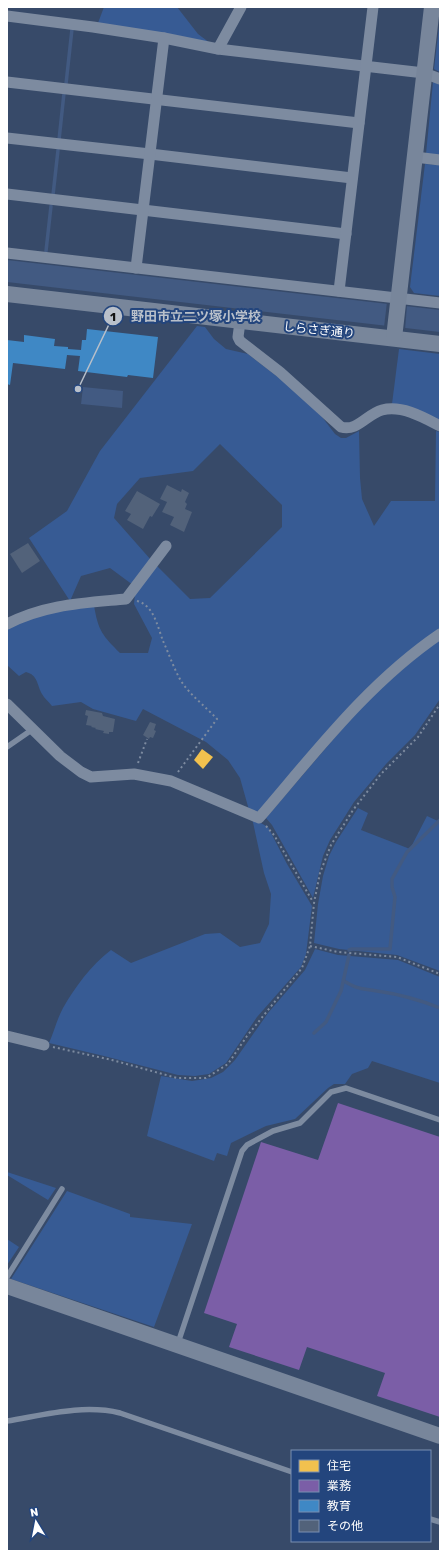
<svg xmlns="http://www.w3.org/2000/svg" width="447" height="1558" font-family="Rubik,'Noto Sans JP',sans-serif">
<rect width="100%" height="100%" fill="#374a69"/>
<g fill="#375b94">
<polygon points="104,7 177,7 198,34 210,43 98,23"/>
<polygon points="440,19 440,72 434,69"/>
<polygon points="433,82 440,83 440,155 426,154"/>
<polygon points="425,164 440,165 440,296 414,293 410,287"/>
<path d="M197,326l8,1 9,12 12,10 22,5 35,27 36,32 16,21 6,4h5l13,-7 1,47 2,21 12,27 17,-25h44l1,-70 4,1v200l-19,12 -163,168 -9,-2 -9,-32 -12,-18 -22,-18 -63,-33 -7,12 -43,-12 -12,-7 -29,4c-3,-4 -8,-8 -10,-12 -5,-9 -4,-19 -16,-22l-7,4 -12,-11v-39l15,-8 72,-13c4,26 9,31 26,48h28l4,-15 -18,-34 1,-10 20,-30 35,35 20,-1 72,-71v-22l-62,-61 -27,27 -53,7 -23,26 -3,14 37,42 -18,25 -23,-17 -29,8 -11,25 -41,-63 38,-27 33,-60z"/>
<polygon points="399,349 440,354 440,420 392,404"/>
<polygon points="440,637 440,699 415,735 386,764 354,802 330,840 323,856 313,898 272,825 266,818 367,700"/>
<polygon points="358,808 368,813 361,830 410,849 427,816 440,822 440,971 397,955 339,949 314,943 318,904 323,876 329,856 336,842"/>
<path d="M252,818l16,9 19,37 25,42 -6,48 -5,13 -44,50 -31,46 -17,11 -14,2 -17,-1 -74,-19 -55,-13c5,-11 8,-24 14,-35 12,-21 28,-43 48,-58l20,13 74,-29 15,-1 20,14 20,-4 9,-19 2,-30 -7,-21z"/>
<polygon points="315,949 338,955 398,960 440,977 440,1083 372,1061 368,1068 352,1074 345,1084 334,1084 328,1088 295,1119 266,1126 231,1143 227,1156 217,1153 214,1161 147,1136 161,1076 192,1081 211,1078 223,1072 235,1060 268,1013 305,970"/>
<polygon points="7,1172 56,1188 48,1200 7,1175"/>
<polygon points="67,1191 130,1214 130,1217 192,1224 154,1327 11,1279"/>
<polygon points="7,1239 19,1247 7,1265"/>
</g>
<g fill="#425a82">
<polygon points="7,260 440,310 440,332 7,282"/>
<polygon points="83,387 123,391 122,408 81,404"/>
</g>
<polygon fill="#374a69" points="387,302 407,305 405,330 384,327"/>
<polygon fill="#f2c14e" points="202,749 213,757 203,769 194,760"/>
<polygon fill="#7b5ea7" points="338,1103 440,1137 440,1417 377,1396 385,1373 307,1347 299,1370 229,1347 237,1324 204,1313 261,1142 318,1160"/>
<polygon fill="#3f88c5" points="87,329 158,337 153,378 128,375 127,377 78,371 80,356 67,355 65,369 13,363 10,385 7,384 7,340 24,342 24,335 55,339 54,346 68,347 68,349 81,350 82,340 86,340"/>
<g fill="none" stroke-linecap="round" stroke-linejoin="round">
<g stroke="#425a82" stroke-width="3.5">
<polyline points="66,84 72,29"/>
<polyline points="59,140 64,93"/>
<polyline points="53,195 58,150"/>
<polyline points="46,251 51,206"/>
<polyline points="349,950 352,949 390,949 395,897 392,887 392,879 407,852 440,820"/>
<path d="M344,981c15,9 16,7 33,10 21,3 43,9 63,17"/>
<polyline points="314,1033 326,1022 341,991 349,955"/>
</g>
</g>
<g fill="#52627a">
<polygon points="167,485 181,492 182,489 189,493 185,502 187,504 185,509 192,512 184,532 170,525 174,517 162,512 167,502 160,499"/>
<polygon points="137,491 160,504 152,517 150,516 143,529 127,520 131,514 125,511"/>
<polygon points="28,543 40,561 22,573 10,554"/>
<polygon points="86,710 102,713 103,716 115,719 113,732 109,732 109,734 103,733 104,731 95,729 96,728 91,727 92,726 86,725 88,716 85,715"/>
<polygon points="150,722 156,724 154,730 156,731 153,738 150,737 149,739 143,735"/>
</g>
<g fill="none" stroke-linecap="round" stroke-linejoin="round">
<g stroke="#7d8ba0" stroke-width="2" stroke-dasharray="2 3" stroke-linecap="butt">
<path d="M137,601c17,4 21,27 26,40 6,13 11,28 18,40 9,14 25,26 36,38l-39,53"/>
<polyline points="138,763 147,739"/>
<polyline points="266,826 274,835 313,902"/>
<polyline points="310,946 338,952 397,957 440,974"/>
<polyline points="53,1047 112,1060 177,1078 206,1078 228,1064 247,1036 302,968 310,946 314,903 320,873 331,845 353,810 381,774 418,737 440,704"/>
</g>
<g stroke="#7d8ba0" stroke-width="5.5">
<polyline points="7,747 33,729"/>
<polyline points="7,1277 62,1189"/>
<polyline points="178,1343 242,1151 247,1145 273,1131 300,1123 331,1092 346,1088 440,1120"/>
<path d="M7,1421c37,-6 76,-17 113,-8l172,59"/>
<polyline points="430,1519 440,1522"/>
</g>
<g stroke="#7d8ba0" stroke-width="11">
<polyline points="7,16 93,27 164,38 218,49 424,73 440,79"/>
<polyline points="218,49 241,7"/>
<polyline points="7,82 359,123"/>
<polyline points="7,138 150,154 352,178"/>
<polyline points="415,157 440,160"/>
<polyline points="7,194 346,234"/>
<polyline points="7,253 440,303"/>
<polyline points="136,268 164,38"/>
<polyline points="339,291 373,7"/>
<path d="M240,322l-2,15 2,4 40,31 61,55c16,5 26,-13 41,-17 20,-5 41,7 58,16"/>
<path d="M7,624c39,-20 77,-21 119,-25l40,-53"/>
<path d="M7,704l53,52 21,16 10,5 43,-3 37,7 88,37c56,-65 109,-135 181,-184"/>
<polyline points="7,1036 44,1045"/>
</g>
<g stroke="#78869b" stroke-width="16">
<polyline points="7,294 440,344"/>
<polyline points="394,338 432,7"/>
<polyline points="7,1286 440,1436"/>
</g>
</g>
<g text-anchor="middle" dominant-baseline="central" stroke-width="4" stroke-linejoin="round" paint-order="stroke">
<g font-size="12" fill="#fff" stroke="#23457d">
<text transform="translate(319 330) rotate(6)">しらさぎ通り</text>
</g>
</g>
<path fill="none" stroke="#b9c0ca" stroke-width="1.5" d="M78 389L113 316"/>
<g fill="#b9c0ca" stroke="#23457d" stroke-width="1.5">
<circle cx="78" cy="389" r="4"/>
<circle cx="113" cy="316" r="10"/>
</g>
<g font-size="12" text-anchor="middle" font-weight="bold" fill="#111">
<text x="113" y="321">1</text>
</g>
<g font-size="13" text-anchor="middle" font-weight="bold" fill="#b9c0ca" stroke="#23457d" stroke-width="4" stroke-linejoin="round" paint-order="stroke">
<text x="196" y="321">野田市立二ツ塚小学校</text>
</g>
<rect width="447" height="1558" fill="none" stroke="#ffffff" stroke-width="16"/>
<rect x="291" y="1450" width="140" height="92" fill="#23457d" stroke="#7b8fb1"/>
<rect x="299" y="1460" width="20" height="12" fill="#f2c14e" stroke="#7b8fb1"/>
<text x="327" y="1470" font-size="12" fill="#ffffff">住宅</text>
<rect x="299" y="1480" width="20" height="12" fill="#7b5ea7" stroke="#7b8fb1"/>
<text x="327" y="1490" font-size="12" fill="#ffffff">業務</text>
<rect x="299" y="1500" width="20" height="12" fill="#3f88c5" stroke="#7b8fb1"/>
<text x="327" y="1510" font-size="12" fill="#ffffff">教育</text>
<rect x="299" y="1520" width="20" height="12" fill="#52627a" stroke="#7b8fb1"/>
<text x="327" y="1530" font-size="12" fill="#ffffff">その他</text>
<g transform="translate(36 1522) rotate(350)" stroke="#23457d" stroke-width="3" paint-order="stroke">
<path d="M0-3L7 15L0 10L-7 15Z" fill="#ffffff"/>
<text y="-6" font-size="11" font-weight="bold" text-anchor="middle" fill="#ffffff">N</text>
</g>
</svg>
